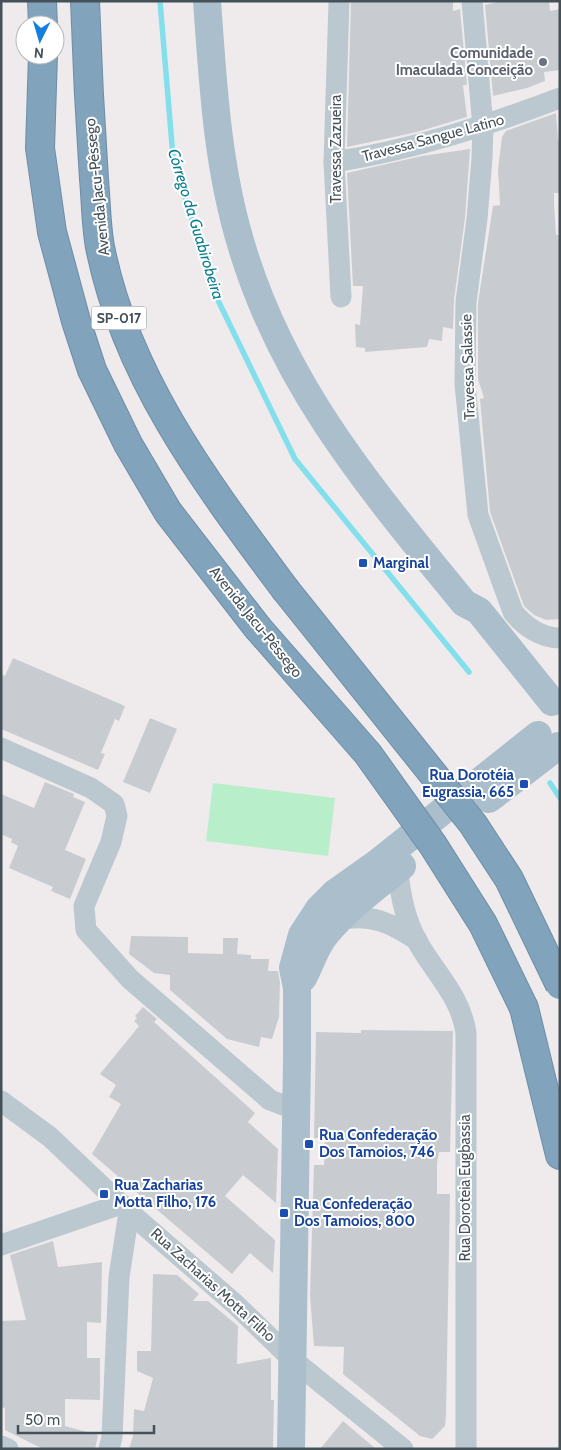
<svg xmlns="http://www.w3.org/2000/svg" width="561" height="1450" font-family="Cabin,sans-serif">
<rect width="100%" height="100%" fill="#efebec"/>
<polygon fill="#b8eec9" points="213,783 335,798 328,856 206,841"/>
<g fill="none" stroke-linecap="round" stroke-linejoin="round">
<g stroke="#84dfec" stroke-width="5.5">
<polyline points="160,1 173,157 213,290 295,459 469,672"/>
<polyline points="550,783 560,798"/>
</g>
</g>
<g fill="#c8ccd1">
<polygon points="351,1 453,1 453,11 460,9 467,85 463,85 467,117 417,132 347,147"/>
<polygon points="502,1 549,1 550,11 560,9 560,70 544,72 545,81 527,88 493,96 485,5"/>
<polygon points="556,113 558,140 560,140 560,193 554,193 554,203 556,235 560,235 560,619 546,620 534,615 524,606 490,512 480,399 484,398 478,379 478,303 493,206 500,205 498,170 502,137 506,131"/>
<polygon points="470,149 465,218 454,300 453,329 443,327 442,341 429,339 427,347 365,352 365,348 356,347 355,324 360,325 363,286 353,286 347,173 422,156"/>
<polygon points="13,658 125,706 119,721 115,719 101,753 105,754 98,770 1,729 1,674 5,676"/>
<polygon points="150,718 177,729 150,793 123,782"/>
<polygon points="45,782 74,794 73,797 85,802 65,850 86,859 70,899 51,891 53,887 9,868 18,846 11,842 12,839 1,834 1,794 34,808"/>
<polygon points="131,936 188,937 188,953 223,954 223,938 238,938 237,954 251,955 251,959 269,959 268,971 278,971 280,982 279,1017 272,1039 261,1037 259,1047 227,1039 170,990 170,975 154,973 129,954"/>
<polygon points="143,1007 157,1019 154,1022 255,1113 248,1122 278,1149 276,1203 243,1175 225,1196 275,1240 273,1273 250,1253 232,1274 92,1154 121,1104 109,1097 116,1085 100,1074 139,1026 134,1021 137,1018 135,1016"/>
<polygon points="361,1030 453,1031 450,1152 439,1152 437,1163 437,1194 450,1194 446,1413 445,1426 432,1439 420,1436 343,1374 344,1347 314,1346 310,1296 314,1165 324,1165 325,1138 314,1138 316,1032 361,1033"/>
<polygon points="53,1241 58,1267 102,1262 101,1323 87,1322 87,1358 100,1358 100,1400 65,1399 65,1426 98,1435 95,1449 43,1449 5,1430 5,1408 1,1407 1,1321 26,1320 10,1255"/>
<polygon points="153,1274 177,1275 199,1294 193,1301 208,1301 238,1326 237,1364 271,1358 271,1400 274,1400 273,1449 129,1449 133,1436 134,1409 144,1411 153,1378 137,1371 137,1351 151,1351"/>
<polygon points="343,1421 376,1449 320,1449"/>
</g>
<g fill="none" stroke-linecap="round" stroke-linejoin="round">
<defs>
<g id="highway">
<polyline points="42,1 43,25"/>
<path d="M85,1c2,60 5,119 9,178 2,22 2,46 6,68 26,131 107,237 185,342"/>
<polyline points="43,55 40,148 52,232 76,321 92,370 128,444 168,512 257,627"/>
<polyline points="524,1008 560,1155"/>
</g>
</defs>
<use href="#highway" stroke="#6d8ea8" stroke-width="30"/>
<g stroke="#bcc8cf" stroke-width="21">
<polyline points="339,1 334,162 341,297"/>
<path d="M472,1l11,126 -1,31 -5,61 -11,83 -1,82 13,131 35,97c11,14 28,26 47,26"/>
<path d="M334,162c78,-12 152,-36 226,-64"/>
<polyline points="1,748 91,788 114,804 117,816 111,842 84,906 86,930 130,979 270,1100 296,1110"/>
<path d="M398,870c2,25 7,49 19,71 17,31 44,55 49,92v416"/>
<path d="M339,920c32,-7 52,3 78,20"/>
<polyline points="1,1101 50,1137 129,1212 235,1304 294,1361 403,1449"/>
<polyline points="1,1245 121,1204"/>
<polyline points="1,1446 8,1449"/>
<polyline points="109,1449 112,1437 119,1277 129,1212"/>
</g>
<g stroke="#aabecc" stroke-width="28">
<path d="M207,1c6,82 10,164 34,243 42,143 131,246 223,359l15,8 73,91"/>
<polyline points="489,799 558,746"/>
<path d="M303,978c8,-15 12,-31 23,-44 21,-26 50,-47 76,-68"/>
<polyline points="291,1449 297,1059 297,988 293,968 302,935 319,909 335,893 376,864 538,735"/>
</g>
<use href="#highway" stroke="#82a3bc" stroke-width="28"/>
<defs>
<g id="highway-bridge">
<polyline points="285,589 473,824 509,879 560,985"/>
<polyline points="257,627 368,754 433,845 483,924 524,1008"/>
</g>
</defs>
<use href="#highway-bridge" stroke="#6d8ea8" stroke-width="30" stroke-linecap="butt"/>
<use href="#highway-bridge" stroke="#82a3bc" stroke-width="28"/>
</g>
<circle fill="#6b7280" stroke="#fff" stroke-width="2" cx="543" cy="62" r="5"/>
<g fill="#1a4fb4" stroke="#fff" stroke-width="2">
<rect x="358" y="558" width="10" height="10" rx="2.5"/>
<rect x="519" y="779" width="10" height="10" rx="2.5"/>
<rect x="304" y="1139" width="10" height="10" rx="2.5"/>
<rect x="99" y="1189" width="10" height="10" rx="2.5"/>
<rect x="279" y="1208" width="10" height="10" rx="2.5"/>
</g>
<g text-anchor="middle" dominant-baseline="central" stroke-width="4" stroke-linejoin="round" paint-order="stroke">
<rect fill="#fff" stroke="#7c858b" stroke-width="1" x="91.5" y="306.5" width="55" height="23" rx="4"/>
<g font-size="14" font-weight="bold" fill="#445159">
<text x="119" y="318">SP-017</text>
</g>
<g font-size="15" font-weight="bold" fill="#5b616d" stroke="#fff" text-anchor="end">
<text x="533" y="53">Comunidade<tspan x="533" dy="17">Imaculada Conceição</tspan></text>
</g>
<g font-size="15" fill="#445159" stroke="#fff">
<text transform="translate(433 138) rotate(-15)">Travessa Sangue Latino</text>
<text transform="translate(336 149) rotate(-90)">Travessa Zazueira</text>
<text transform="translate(97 187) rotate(-96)">Avenida Jacu-Pêssego</text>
<text transform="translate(468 367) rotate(-92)">Travessa Salassie</text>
<text transform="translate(256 622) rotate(51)">Avenida Jacu-Pêssego</text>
<text transform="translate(465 1188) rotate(-90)">Rua Doroteia Eugbassia</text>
<text transform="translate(213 1285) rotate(42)">Rua Zacharias Motta Filho</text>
</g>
<g font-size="15" font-weight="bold" fill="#164399" stroke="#fff" text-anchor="start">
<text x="373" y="563">Marginal</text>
<text x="514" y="775" text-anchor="end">Rua Dorotéia<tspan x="514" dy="17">Eugrassia, 665</tspan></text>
<text x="319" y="1135">Rua Confederação<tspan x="319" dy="17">Dos Tamoios, 746</tspan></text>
<text x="114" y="1185">Rua Zacharias<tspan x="114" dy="17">Motta Filho, 176</tspan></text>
<text x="294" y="1204">Rua Confederação<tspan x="294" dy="17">Dos Tamoios, 800</tspan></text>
</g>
<g font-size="16" font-style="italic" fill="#0b7f90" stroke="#fff">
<text transform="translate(196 224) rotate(73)">Córrego da Guabirobeira</text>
</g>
</g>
<rect width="561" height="1450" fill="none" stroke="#445159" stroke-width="5"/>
<g transform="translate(40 40) rotate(185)"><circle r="24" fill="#ffffff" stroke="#b4b9bd"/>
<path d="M0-4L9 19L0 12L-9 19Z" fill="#167ede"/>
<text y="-8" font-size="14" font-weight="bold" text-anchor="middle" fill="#445159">N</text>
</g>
<path d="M18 1425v8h136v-8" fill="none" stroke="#445159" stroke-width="2.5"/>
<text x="25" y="1425" font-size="15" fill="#445159" stroke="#ffffff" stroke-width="4" paint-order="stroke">50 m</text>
</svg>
